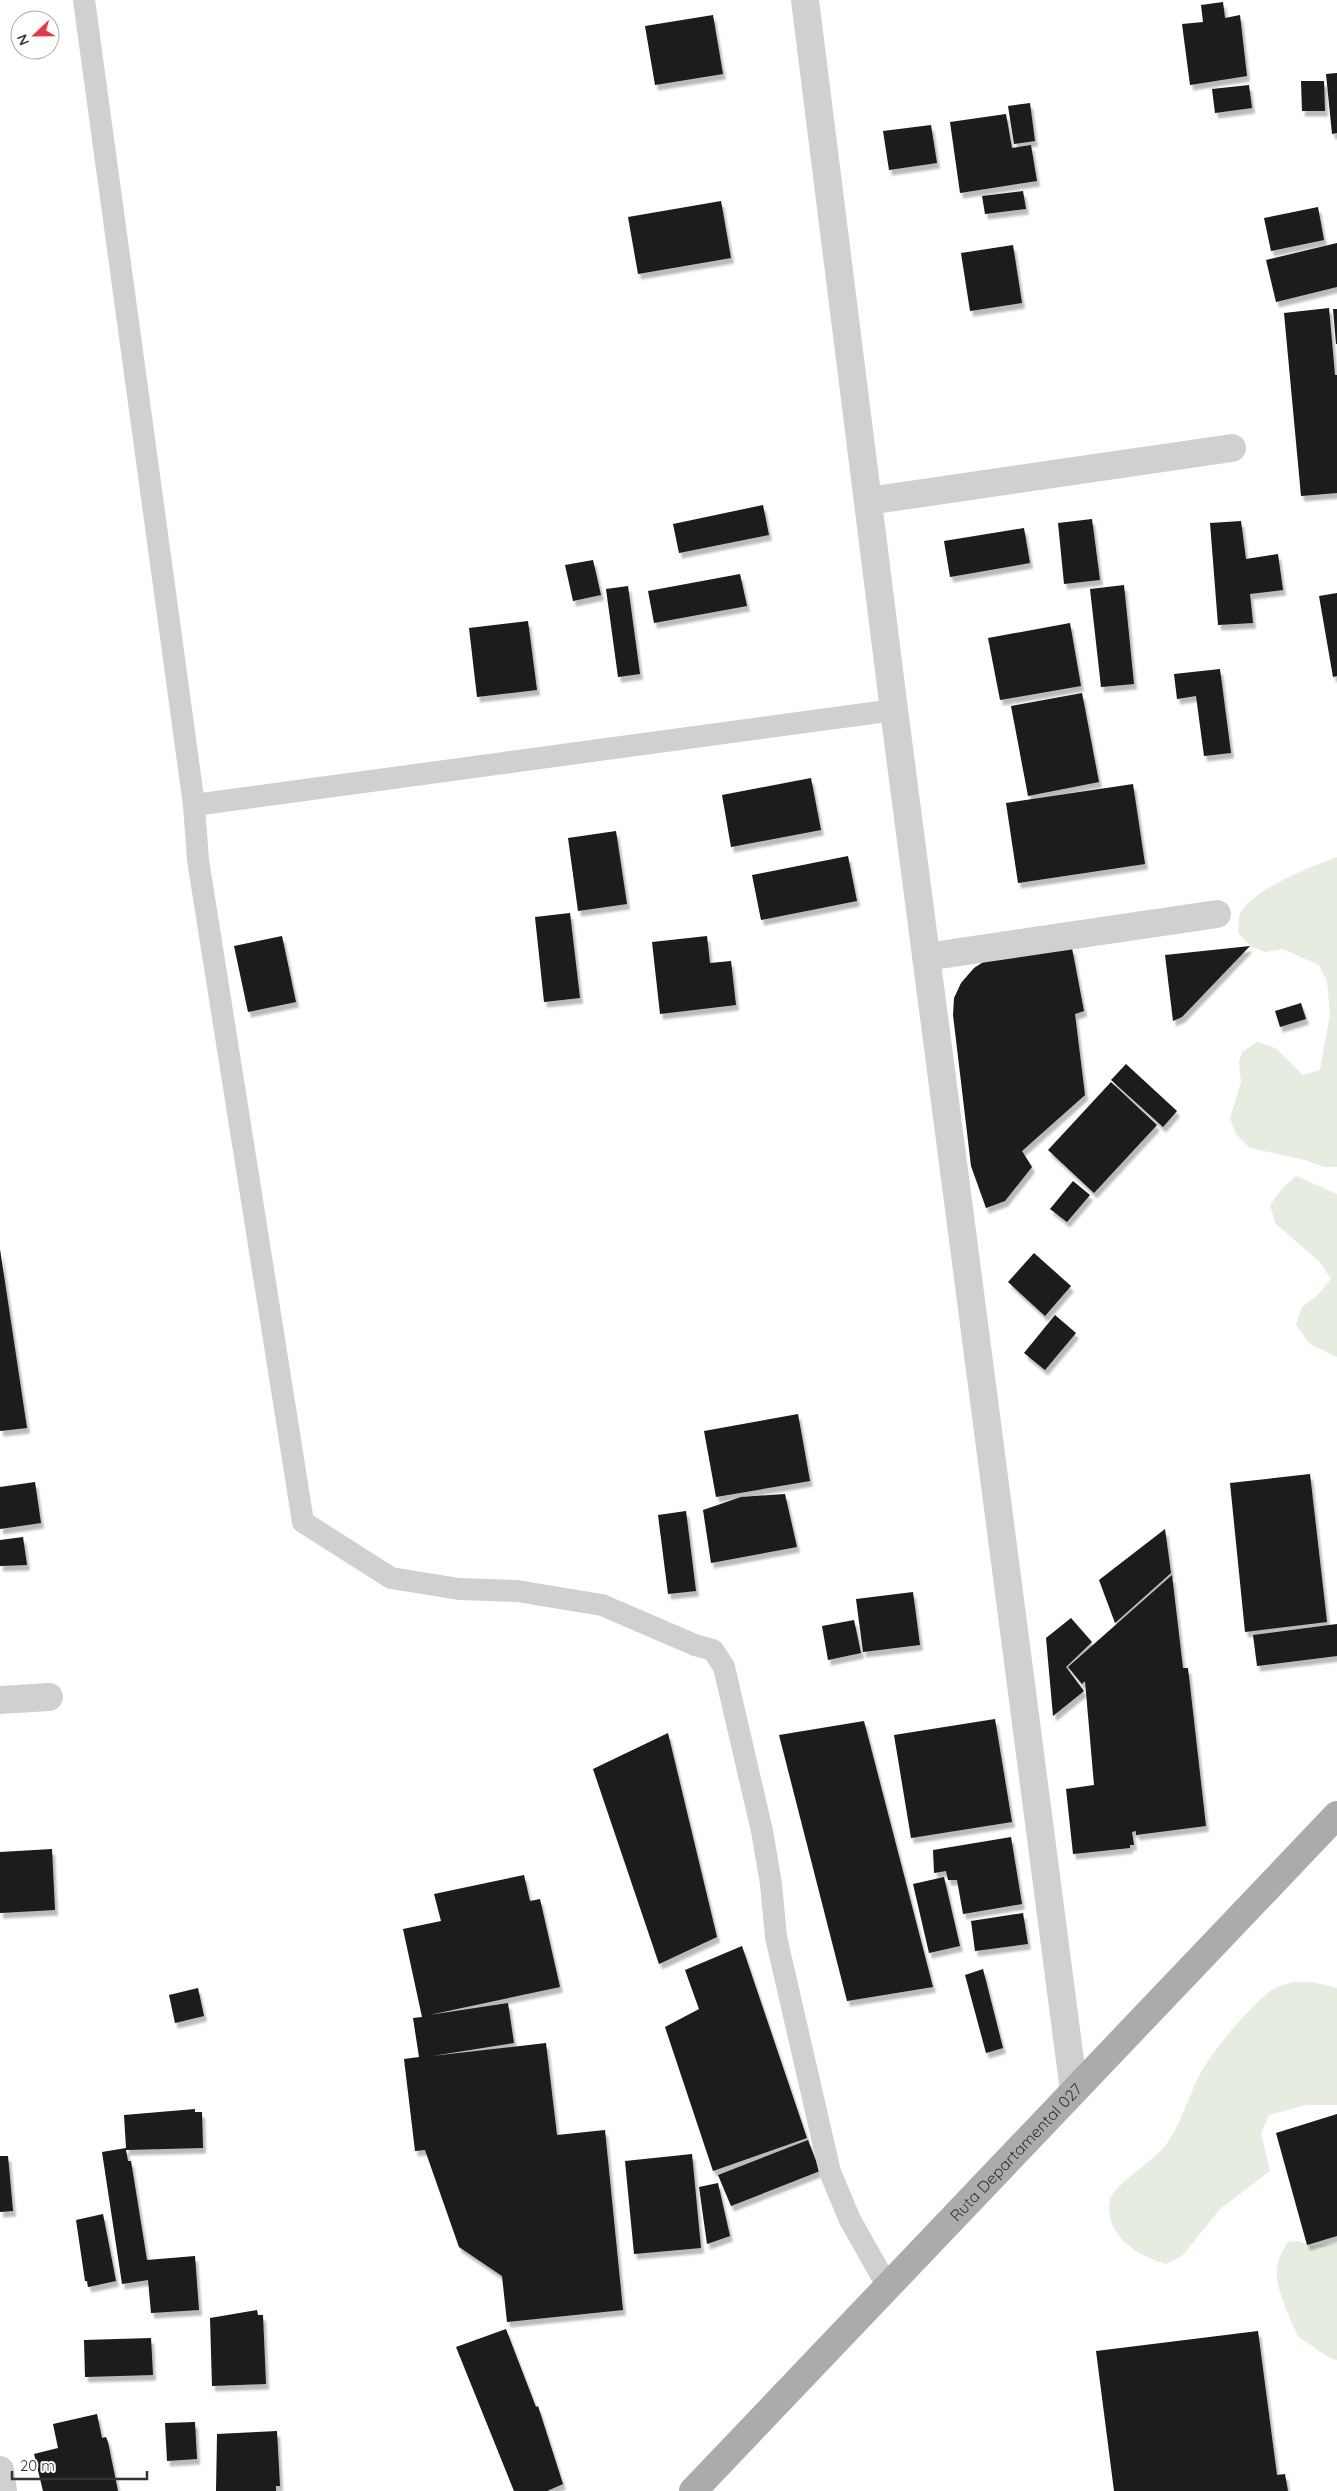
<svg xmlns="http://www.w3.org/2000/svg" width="1337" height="2491" font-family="Quicksand,sans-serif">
<defs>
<filter id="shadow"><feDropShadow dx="3" dy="5.5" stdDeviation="1" flood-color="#0004"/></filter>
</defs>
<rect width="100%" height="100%" fill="#fff"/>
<g fill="#e6ecdf">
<path d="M1337,857v310h-13l-19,-7 -55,-12 -14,-14 -6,-16 11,-36 -2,-20 3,-10 15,-10 18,6 28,27 17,-5 10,-55 -3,-34 -8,-16 -36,-16 -18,3 -15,-6 -12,-13c1,-6 0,-14 2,-19 10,-24 73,-48 97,-57z"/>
<polygon points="1296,1176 1337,1194 1337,1357 1310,1344 1296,1325 1302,1307 1318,1295 1331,1279 1320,1262 1275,1223 1270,1205 1282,1189"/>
<path d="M1293,1982h19l25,6v117h-31l-37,10 -8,18 9,38 -50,38 -38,47 -16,8c-28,-8 -63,-29 -56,-64 4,-16 44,-39 56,-55 14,-20 22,-47 33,-69 11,-22 54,-75 76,-88 5,-3 12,-4 18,-6z"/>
<path d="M1298,2241l14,5 25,-3v117c-14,-3 -24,-16 -38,-22 -5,-9 -9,-19 -13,-29 -10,-26 -15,-43 2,-67z"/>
</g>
<g fill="#1a1a1a" filter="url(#shadow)">
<polygon points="1223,2 1225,18 1240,15 1247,76 1190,85 1182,24 1203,22 1201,5"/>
<polygon points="713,15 723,74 655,85 645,26"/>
<polygon points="1337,73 1337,133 1332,134 1326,74"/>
<polygon points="1301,81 1324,81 1325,111 1302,111"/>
<polygon points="1249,85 1252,108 1215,113 1212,89"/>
<polygon points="1030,103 1035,141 1014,144 1008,106"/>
<polygon points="1006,114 1012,148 1031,145 1037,181 960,193 950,122"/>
<polygon points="931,125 937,163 889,170 883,131"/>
<polygon points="1023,191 1026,209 985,214 982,196"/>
<polygon points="721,201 731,258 638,274 628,217"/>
<polygon points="1318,207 1324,240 1271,251 1264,218"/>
<polygon points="1337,243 1337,287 1276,302 1266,260"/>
<polygon points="1013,245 1022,303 970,311 961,253"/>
<polygon points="1329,308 1335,375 1337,375 1337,493 1301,496 1284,313"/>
<polygon points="1333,309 1337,309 1337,344 1336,344"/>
<polygon points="763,505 769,535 679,553 673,524"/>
<polygon points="1092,519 1100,580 1064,584 1058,523"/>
<polygon points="1241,521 1246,559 1278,554 1283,590 1250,594 1253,623 1218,625 1210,523"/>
<polygon points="1024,528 1030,563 950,577 944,541"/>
<polygon points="593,560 601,595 573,601 565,565"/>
<polygon points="740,574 747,606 654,623 648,591"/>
<polygon points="1124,585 1134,684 1101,687 1090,589"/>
<polygon points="628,586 640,674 618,677 606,589"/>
<polygon points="1337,593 1337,676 1333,677 1319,596"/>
<polygon points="528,621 537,690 477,697 469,628"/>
<polygon points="1070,623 1081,686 1000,700 988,638"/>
<polygon points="1220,669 1231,753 1204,756 1196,696 1177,699 1174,674"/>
<polygon points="1082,693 1099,782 1028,796 1011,706"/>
<polygon points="811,778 821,830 731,847 722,795"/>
<polygon points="1133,784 1145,864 1018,883 1006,803"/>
<polygon points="616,831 627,904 578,911 568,838"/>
<polygon points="848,856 857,901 761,920 752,875"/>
<polygon points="570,913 580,998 544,1002 535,917"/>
<polygon points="282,936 296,1002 248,1012 234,946"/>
<polygon points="707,936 710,963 731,961 736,1005 660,1014 652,942"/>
<polygon points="1250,946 1182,1017 1173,1021 1165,955"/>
<polygon points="1072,948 1084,1011 1075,1014 1085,1095 1022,1151 1032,1167 1005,1201 986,1208 971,1166 953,1015 954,998 961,983 974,968 988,959"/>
<polygon points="1301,1003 1306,1019 1280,1027 1275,1011"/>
<polygon points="1126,1064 1177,1111 1163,1127 1111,1080"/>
<polygon points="1111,1082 1157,1125 1094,1193 1048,1150"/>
<polygon points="1073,1181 1090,1195 1067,1222 1050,1209"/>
<polygon points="0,1249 27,1428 0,1431"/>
<polygon points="1034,1253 1071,1286 1045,1316 1008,1282"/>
<polygon points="1055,1315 1076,1333 1045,1370 1024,1353"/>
<polygon points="798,1414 810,1481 716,1497 704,1431"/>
<polygon points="1310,1474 1327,1622 1245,1632 1230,1483"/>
<polygon points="35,1482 41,1523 0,1529 0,1487"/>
<polygon points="785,1494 797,1547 711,1563 703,1510 741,1497"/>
<polygon points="686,1511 696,1591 668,1594 658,1515"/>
<polygon points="1165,1529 1171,1573 1115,1623 1099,1580"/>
<polygon points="23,1537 27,1565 0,1566 0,1540"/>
<polygon points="1172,1575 1183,1668 1188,1668 1206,1826 1136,1835 1136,1831 1132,1832 1134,1845 1130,1845 1130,1848 1073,1854 1066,1789 1094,1785 1085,1681 1082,1684 1068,1667"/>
<polygon points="913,1592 920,1645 863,1652 856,1599"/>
<polygon points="1071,1618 1092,1642 1066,1667 1084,1691 1053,1716 1046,1638"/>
<polygon points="854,1620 861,1653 828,1660 822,1626"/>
<polygon points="1337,1624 1337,1656 1257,1666 1253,1635"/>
<polygon points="995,1719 1012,1822 911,1838 894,1735"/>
<polygon points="864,1721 933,1987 847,2001 779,1735"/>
<polygon points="668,1733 717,1937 659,1964 593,1769"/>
<polygon points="1011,1837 1022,1904 963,1914 957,1880 948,1880 946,1871 934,1873 933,1850"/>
<polygon points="52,1849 55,1910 0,1913 0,1852"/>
<polygon points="524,1875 530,1901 540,1899 560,1987 429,2015 508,2003 514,2043 432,2056 546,2043 557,2135 605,2130 623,2310 507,2322 502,2276 459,2247 425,2150 415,2151 404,2059 419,2057 413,2018 422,2017 403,1929 441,1921 434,1894"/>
<polygon points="944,1877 960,1946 929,1953 913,1884"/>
<polygon points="1023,1913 1028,1944 975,1951 971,1921"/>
<polygon points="742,1946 807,2138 713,2171 665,2027 699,2009 685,1970"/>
<polygon points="983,1969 1003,2048 986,2053 965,1975"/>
<polygon points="198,1988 204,2016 175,2023 169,1995"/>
<polygon points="195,2109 195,2112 202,2112 203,2148 126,2150 128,2161 131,2161 147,2260 195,2256 199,2310 151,2313 148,2280 122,2284 102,2152 126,2148 124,2115"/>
<polygon points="1337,2114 1337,2236 1307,2245 1276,2133"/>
<polygon points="808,2140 820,2171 731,2206 718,2175"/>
<polygon points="692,2154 701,2248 634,2254 625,2161"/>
<polygon points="0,2156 8,2156 13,2211 0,2212"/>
<polygon points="718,2183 730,2236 707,2244 699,2187"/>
<polygon points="103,2214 116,2281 88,2287 87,2281 85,2281 76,2220"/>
<polygon points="257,2310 258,2315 263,2315 266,2384 212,2386 210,2318"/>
<polygon points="506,2329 536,2407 538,2406 563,2484 547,2491 514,2491 456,2347"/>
<polygon points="1258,2331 1277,2475 1285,2474 1288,2491 1114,2491 1096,2351"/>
<polygon points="151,2338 153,2375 85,2377 84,2340"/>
<polygon points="97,2414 102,2438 106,2437 108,2442 118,2491 43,2491 34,2454 58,2448 53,2424"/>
<polygon points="195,2422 197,2459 167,2461 165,2423"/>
<polygon points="277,2431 280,2486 276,2486 276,2491 216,2491 217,2434"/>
</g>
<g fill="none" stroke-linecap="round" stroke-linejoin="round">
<g stroke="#d0d0d0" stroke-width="22">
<polyline points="84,0 194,805 198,860 303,1522 391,1578 459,1589 517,1591 602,1605 695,1645 713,1650 724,1667 762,1831 771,1884 776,1937 830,2172 850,2220 888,2287"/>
<polyline points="194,805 894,710"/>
</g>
<g stroke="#d0d0d0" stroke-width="28">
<polyline points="805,0 894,710 1074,2091"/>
<polyline points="868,501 1232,448"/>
<polyline points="926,957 1217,914"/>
<polyline points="0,1700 49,1697"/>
<polyline points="0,2470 3,2491"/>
</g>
<path stroke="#ababab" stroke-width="28" id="s1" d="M693,2491l644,-676"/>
</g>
<g text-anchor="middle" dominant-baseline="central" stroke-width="5" stroke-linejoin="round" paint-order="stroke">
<g font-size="16" fill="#333" stroke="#fff">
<text stroke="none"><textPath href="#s1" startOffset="468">Ruta Departamental 027</textPath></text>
</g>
</g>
<g transform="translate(35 35) rotate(248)"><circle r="24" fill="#ffffff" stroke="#adadad"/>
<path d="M0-4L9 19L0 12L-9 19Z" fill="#e63946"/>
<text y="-8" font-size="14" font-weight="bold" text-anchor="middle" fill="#333333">N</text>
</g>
<path d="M12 2471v8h135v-8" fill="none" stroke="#333333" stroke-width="2.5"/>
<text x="20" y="2471" font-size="15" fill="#333333" stroke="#ffffff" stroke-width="4" paint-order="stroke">20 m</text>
</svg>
